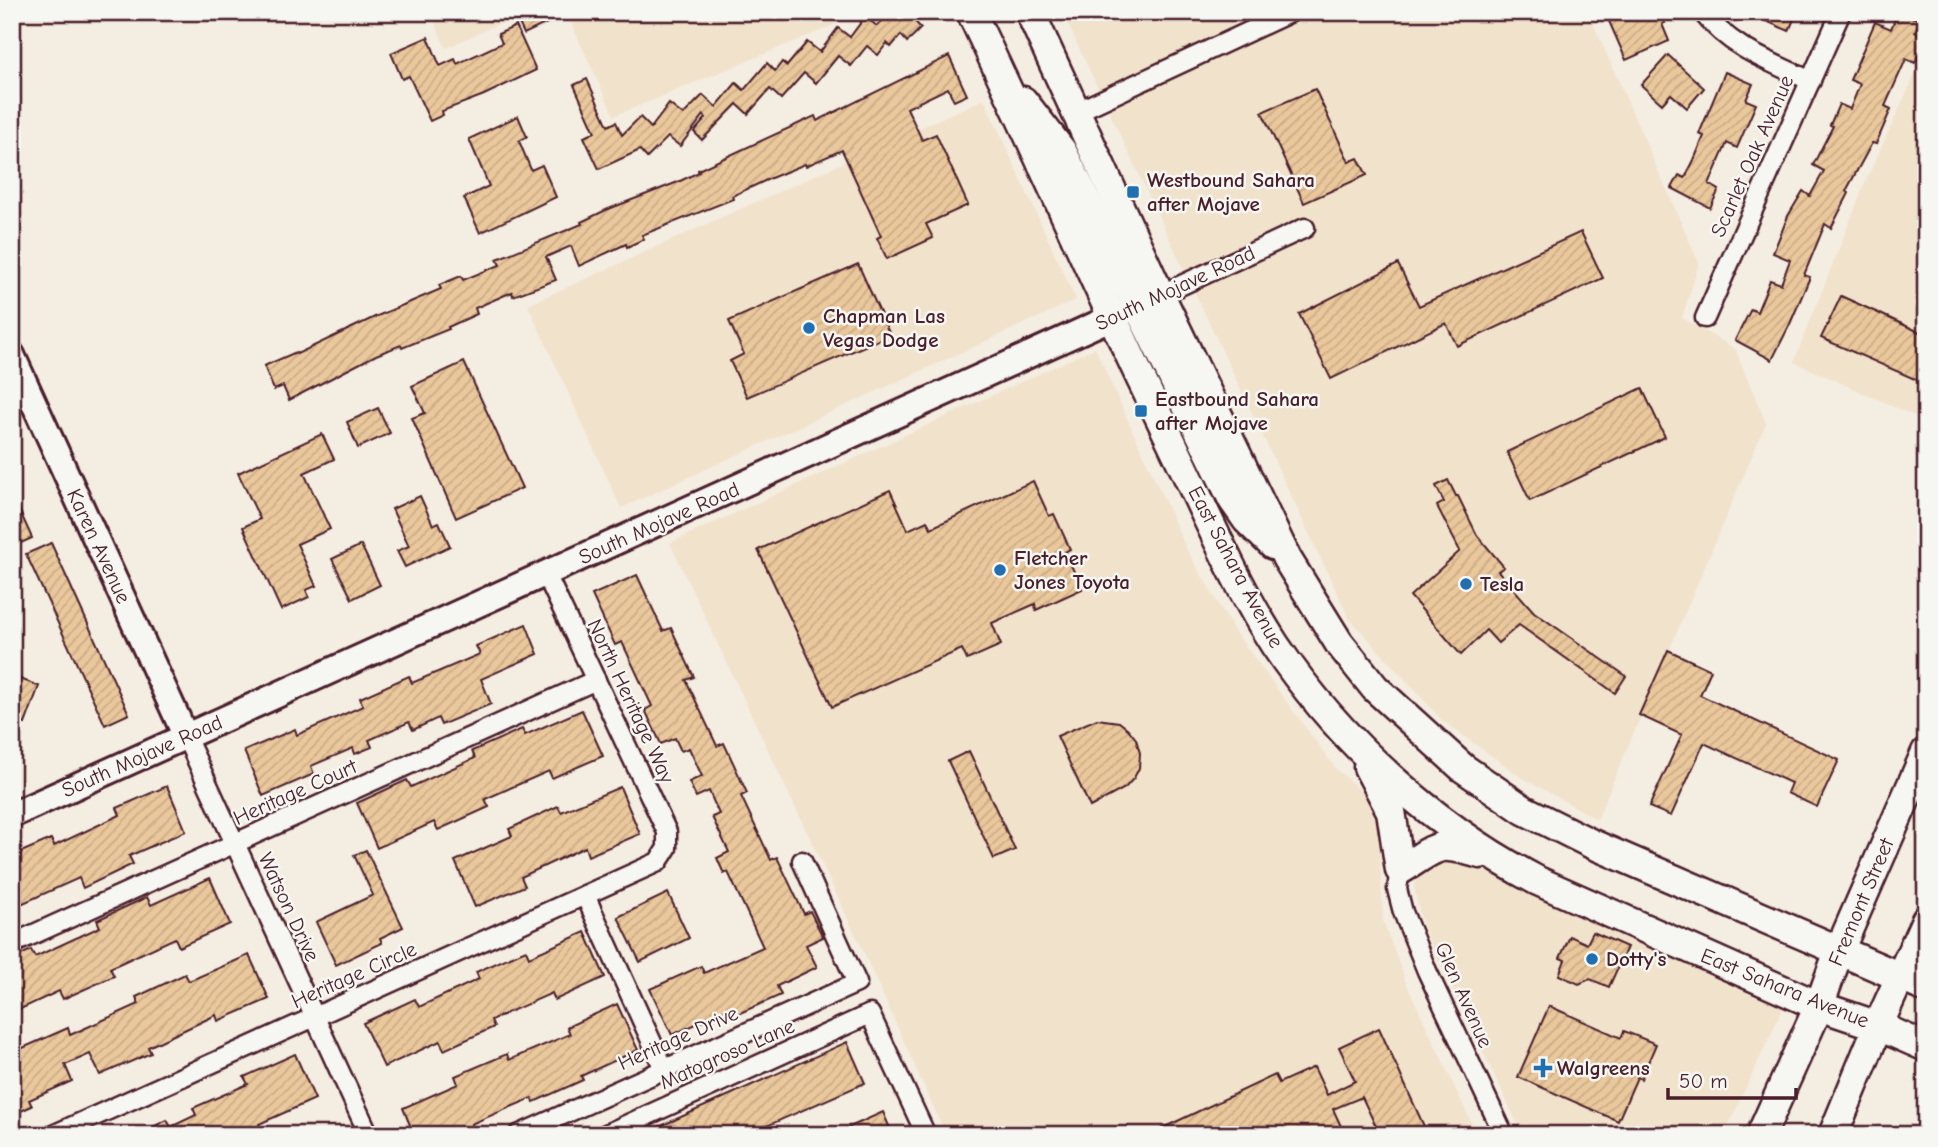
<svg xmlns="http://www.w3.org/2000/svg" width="1938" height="1147" font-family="'Comic Neue',sans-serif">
<defs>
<pattern id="building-hatch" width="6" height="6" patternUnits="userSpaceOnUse" patternTransform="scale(1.75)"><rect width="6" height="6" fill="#eac89c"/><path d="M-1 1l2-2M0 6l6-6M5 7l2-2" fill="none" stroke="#caab87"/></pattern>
</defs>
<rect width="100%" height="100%" fill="#f4ede1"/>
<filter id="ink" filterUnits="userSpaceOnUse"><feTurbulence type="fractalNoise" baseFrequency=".0143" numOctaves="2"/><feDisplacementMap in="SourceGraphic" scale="14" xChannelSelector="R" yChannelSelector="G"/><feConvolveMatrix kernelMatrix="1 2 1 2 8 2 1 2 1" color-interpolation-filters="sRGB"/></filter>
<g filter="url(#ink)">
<g fill="#f1e2cc">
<polygon points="430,12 524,12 446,48"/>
<polygon points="566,12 866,12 614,116"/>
<polygon points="1062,12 1588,12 1699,263 1682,318 1735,349 1766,423 1597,819 1521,777 1443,721 1349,618"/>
<polygon points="1926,51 1926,421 1794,362 1865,183"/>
<polygon points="984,99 1076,300 621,508 528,305"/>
<polygon points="1095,348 1187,550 1233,629 1336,769 1378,806 1383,921 1407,985 1477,1135 946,1135 859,942 670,543"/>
<polygon points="1450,858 1470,862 1496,874 1785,1004 1724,1135 1523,1135 1422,925 1414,887 1418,869"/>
</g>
<g fill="url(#building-hatch)" stroke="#4a1f2b" stroke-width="2">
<polygon points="531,12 570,12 524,34 517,19"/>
<polygon points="891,12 906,12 921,28 907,42 901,35 891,47 887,43 878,55 867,46 851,66 838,56 816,83 804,73 781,99 770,89 748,114 737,104 702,140 694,132 706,118 704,115 680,146 668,137 647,158 640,150 599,169 584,137 595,132 574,85 587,79 608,126 616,122 622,135 640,117 651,128 669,104 683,115 703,95 716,107 736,83 744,90 767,63 775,71 782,62 787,66 807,42 820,52 838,28 850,37 865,17 877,26"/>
<polygon points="1605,12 1660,12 1665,23 1662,24 1669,41 1626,60"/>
<polygon points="1746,12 1797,12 1789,31"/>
<polygon points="1898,12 1920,20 1915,32 1926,37 1926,40 1915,63 1906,59 1885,106 1891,109 1876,144 1872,143 1846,191 1849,193 1847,197 1831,228 1825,224 1804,275 1810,277 1790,324 1772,360 1735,340 1751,309 1757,312 1770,280 1781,284 1790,260 1773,253 1788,216 1803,191 1810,196 1824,171 1813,165 1833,126 1830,125 1839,104 1850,109 1860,84 1850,80 1875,22 1891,29"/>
<polygon points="516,26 536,70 484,95 442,111 443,115 430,121 409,76 402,79 391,53 428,37 440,66 455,59 457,64 502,43 498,34"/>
<polygon points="1668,55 1704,88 1687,108 1671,94 1662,104 1641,85"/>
<polygon points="949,56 967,95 954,101 948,88 907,108 922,140 936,134 968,205 926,224 933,238 887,259 877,238 881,236 842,150 806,166 805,164 771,178 732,196 733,199 642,235 644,239 627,247 626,244 579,266 571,246 546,257 556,280 513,296 512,292 475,308 477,314 448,327 449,329 402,348 401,345 376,355 289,400 283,386 274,390 264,366 296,352 297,354 375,317 441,289 439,285 461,276 463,280 500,265 497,259 582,224 581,222 606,210 678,182 699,172 698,170 815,116 817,121"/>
<polygon points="1725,72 1753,84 1746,100 1756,104 1737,148 1727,143 1709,184 1719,190 1710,208 1672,188 1679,175 1685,178 1694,160 1704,136 1699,134"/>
<polygon points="1315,89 1349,162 1358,158 1367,175 1304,203 1262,112"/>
<polygon points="518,116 527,137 519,141 531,170 542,165 556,197 480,233 464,198 489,186 469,139"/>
<polygon points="1581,232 1603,278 1457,346 1446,323 1331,379 1299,314 1398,264 1419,306"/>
<polygon points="858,264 890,335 747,397 730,361 744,354 729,321"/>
<polygon points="1841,296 1926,335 1926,384 1821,338"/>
<polygon points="464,362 522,488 456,518 412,418 425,413 412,386"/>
<polygon points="1642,388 1665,437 1530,501 1507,452"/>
<polygon points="378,408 390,433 358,448 347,422"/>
<polygon points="322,434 334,459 304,473 330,529 297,544 316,586 306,590 309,597 281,610 243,527 260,519 238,473"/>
<polygon points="1448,480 1456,496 1458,496 1477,535 1504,567 1498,571 1534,612 1626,676 1615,693 1519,625 1498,643 1486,630 1461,655 1410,596 1460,551 1437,506 1444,502 1436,486"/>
<polygon points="1033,481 1049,516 1054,514 1070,549 1065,552 1082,589 1036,610 1035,604 992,623 1001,645 967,660 962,649 832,707 758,550 890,490 908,530 927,521 931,528"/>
<polygon points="12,494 32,538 12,547"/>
<polygon points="420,496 433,525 439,522 450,546 405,567 397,551 409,546 392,509"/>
<polygon points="51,543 129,714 105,725 26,554"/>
<polygon points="361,545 380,585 352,599 332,559"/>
<polygon points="637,575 663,631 671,628 694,677 686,680 717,746 724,743 747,793 741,796 771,860 777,857 804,914 810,911 823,937 806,945 817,967 777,986 781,995 731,1017 727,1010 672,1035 650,989 701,966 704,973 763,947 728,872 724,874 717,858 729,852 712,817 719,814 709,791 696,797 689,782 702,776 689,748 681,751 675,738 661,744 645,710 652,706 622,642 615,645 592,595"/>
<polygon points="526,624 538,654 481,679 491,704 441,725 438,718 413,730 409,722 369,740 372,747 355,754 353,748 311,766 314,774 263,796 244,751 295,729 297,735 363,706 360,698 409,676 412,683 480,654 476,646"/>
<polygon points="1668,650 1711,670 1700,695 1839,760 1817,807 1787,793 1791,783 1704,743 1671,816 1649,807 1682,735 1639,715"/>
<polygon points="12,676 39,686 25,724 12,720"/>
<polygon points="582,710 603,756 552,778 549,771 485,799 489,807 438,830 434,822 377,848 357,803 407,780 411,787 475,758 472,751 522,729 525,735"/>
<polygon points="1097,719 1119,722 1128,729 1136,739 1140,753 1139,768 1134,778 1125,788 1090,807 1057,736"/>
<polygon points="969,751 1015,850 994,859 948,761"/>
<polygon points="167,786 186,831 129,856 133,864 83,888 79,878 12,908 12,856 51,839 54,846 120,815 117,808"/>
<polygon points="620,787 640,834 588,856 585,847 521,877 525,886 475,907 455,861 512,836 509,829 558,806 561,812"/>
<polygon points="366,850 403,927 380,938 382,943 336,965 316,922 373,895 354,855"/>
<polygon points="210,878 230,924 179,947 175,938 110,968 114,976 63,999 59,991 12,1013 12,959 31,950 35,957 100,927 97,920 147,897 151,905"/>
<polygon points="668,893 689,938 640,962 618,917"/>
<polygon points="585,932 605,977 555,1000 552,993 491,1020 494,1027 444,1050 440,1041 384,1067 363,1023 415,999 419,1007 479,979 476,972 526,950 529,957"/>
<polygon points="1593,932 1627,947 1609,987 1590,979 1579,984 1559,975 1565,960 1560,958 1570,936 1587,944"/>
<polygon points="249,955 269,999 218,1021 216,1015 148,1047 151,1053 100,1075 90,1054 65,1065 72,1081 29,1100 32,1106 12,1115 12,1061 21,1057 18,1050 68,1028 70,1035 139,1004 136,997 185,974 189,981"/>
<polygon points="617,1004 638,1050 581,1076 583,1080 534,1102 532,1098 471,1124 474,1131 465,1135 414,1135 403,1108 458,1084 455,1076 507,1054 509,1060 570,1034 567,1027"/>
<polygon points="1549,1006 1621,1038 1624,1031 1656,1044 1641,1079 1637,1077 1618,1121 1518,1077"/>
<polygon points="1379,1028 1428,1135 1380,1135 1362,1097 1333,1109 1345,1135 1148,1135 1275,1075 1279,1083 1314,1067 1327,1095 1355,1081 1339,1047"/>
<polygon points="847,1042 865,1083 746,1135 641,1135"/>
<polygon points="295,1054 315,1099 259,1124 263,1135 136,1135 167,1120 171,1127 196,1115 193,1108 248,1084 244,1077"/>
<polygon points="883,1112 891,1131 883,1135 832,1135"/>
</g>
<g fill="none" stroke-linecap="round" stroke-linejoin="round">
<defs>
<g id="street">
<path d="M1702,12c30,37 67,49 109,69"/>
<polyline points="1076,112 1291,12"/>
<polyline points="1160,295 1305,228"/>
<polyline points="1705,318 1841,12"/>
<polyline points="186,737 369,1135"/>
<polyline points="1400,870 1397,889 1403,912 1427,971 1504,1135"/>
<polyline points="585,895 664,1069"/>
<polyline points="12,944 596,680"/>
<polyline points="53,1135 658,862 667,848 667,832 546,574"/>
<polyline points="518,1135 857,983 802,861"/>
<polyline points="604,1135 870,1014 926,1135"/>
</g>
<g id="secondary">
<polyline points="12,355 186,737"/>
<polyline points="12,815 1128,310"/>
</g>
<g id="primary">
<path d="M971,12c58,122 113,245 170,367 21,43 42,86 62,130 22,46 44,93 72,136 65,97 160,182 263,236l281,125 59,20 48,21"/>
<polyline points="1030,12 1160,295 1287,559 1339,643 1375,688 1463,768 1524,810 1590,843 1926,988"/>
<polyline points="1023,101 1062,151 1233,500 1247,520 1273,545"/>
<path d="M1368,767l23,44 9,59c39,-23 33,-30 80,-16"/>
<polyline points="1761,1135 1819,1006 1839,951 1926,752"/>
<polyline points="1833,1135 1878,1026 1926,920"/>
</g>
</defs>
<use href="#street" stroke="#4a1f2b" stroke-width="23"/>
<use href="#secondary" stroke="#4a1f2b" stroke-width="30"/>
<use href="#primary" stroke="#4a1f2b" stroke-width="33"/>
<use href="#street" stroke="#f6f6f2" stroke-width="18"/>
<use href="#secondary" stroke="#f6f6f2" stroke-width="24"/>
<use href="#primary" stroke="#f6f6f2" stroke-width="28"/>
</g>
</g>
<g fill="#1f6fb2" stroke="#f6f6f2" stroke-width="2.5">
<rect x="1126" y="185" width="14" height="14" rx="3.5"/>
<circle cx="809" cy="328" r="7"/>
<rect x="1134" y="404" width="14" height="14" rx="3.5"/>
<circle cx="1000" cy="570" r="7"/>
<circle cx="1466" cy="584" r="7"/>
<circle cx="1592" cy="959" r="7"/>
<path d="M1539.5 1057.5h7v7h7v7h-7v7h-7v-7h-7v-7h7z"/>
</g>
<g text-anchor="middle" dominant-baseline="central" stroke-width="5" stroke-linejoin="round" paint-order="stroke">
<g font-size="21" fill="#4a1f2b" stroke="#f6f6f2">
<text transform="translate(1752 156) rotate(-66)">Scarlet Oak Avenue</text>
<text transform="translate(1175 288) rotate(-25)">South Mojave Road</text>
<text transform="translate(659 523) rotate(-24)">South Mojave Road</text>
<text transform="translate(99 546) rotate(65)">Karen Avenue</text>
<text transform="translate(1236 567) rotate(62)">East Sahara Avenue</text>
<text transform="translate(631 701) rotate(65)">North Heritage Way</text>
<text transform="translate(142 756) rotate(-24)">South Mojave Road</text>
<text transform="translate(295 792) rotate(-24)">Heritage Court</text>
<text transform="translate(1861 902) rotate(-67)">Fremont Street</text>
<text transform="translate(289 907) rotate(65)">Watson Drive</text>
<text transform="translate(354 975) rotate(-24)">Heritage Circle</text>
<text transform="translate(1785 988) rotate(22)">East Sahara Avenue</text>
<text transform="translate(1464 995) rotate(66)">Glen Avenue</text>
<text transform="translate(678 1038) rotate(-24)">Heritage Drive</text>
<text transform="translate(727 1054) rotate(-24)">Matogroso Lane</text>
</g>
<g font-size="21" font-weight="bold" fill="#4a1f2b" stroke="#f6f6f2" text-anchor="start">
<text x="1147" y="180">Westbound Sahara<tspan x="1147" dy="24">after Mojave</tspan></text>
<text x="823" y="316">Chapman Las<tspan x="823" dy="24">Vegas Dodge</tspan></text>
<text x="1155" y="399">Eastbound Sahara<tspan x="1155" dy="24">after Mojave</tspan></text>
<text x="1014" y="558">Fletcher<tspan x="1014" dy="24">Jones Toyota</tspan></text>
<text x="1480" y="584">Tesla</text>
<text x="1606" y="959">Dotty's</text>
<text x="1557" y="1068">Walgreens</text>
</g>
</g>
<rect width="1938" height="1147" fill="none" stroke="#f6f6f2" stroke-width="42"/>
<rect x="21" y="21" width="1896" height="1105" fill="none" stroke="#4a1f2b" stroke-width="2.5" filter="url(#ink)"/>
<path d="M1668 1088v10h128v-10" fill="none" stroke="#4a1f2b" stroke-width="3.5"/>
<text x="1679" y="1088" font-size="21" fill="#4a1f2b" stroke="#f6f6f2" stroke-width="5" paint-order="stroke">50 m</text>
</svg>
